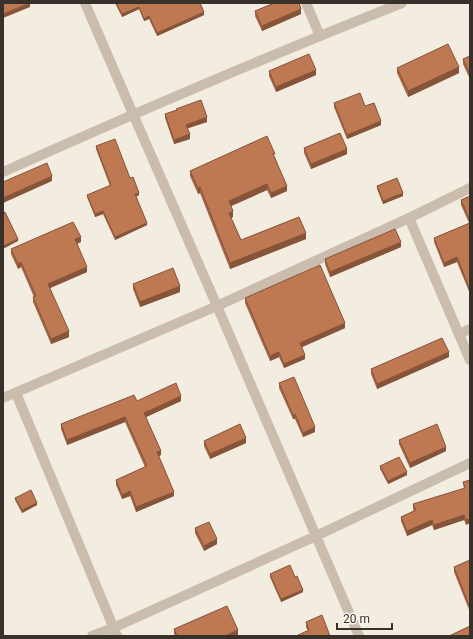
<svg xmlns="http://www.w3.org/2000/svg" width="473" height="639" font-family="Roboto,sans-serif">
<rect width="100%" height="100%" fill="#f2ece1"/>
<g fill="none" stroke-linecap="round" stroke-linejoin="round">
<g stroke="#cabdad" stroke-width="10">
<polyline points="85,3 133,114 217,306 359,636"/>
<polyline points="306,3 320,36"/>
<path d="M3,172c132,-59 265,-116 399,-169"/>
<polyline points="409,218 470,360"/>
<polyline points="459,334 470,329"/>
<polyline points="16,393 117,636"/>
<polyline points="3,398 217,306 409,218 470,188"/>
<polyline points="92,636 113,628 316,536 470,463"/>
</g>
</g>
<g fill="#a36747">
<polygon points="115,3 200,3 204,15 157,36 149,19 144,21 139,9 122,17"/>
<polygon points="270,3 299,3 301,14 262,31 255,16 255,11 271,4"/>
<polygon points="470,56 470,77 469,77 463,64 463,59"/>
<polygon points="397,68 459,73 408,97 397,73"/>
<polygon points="269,71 316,75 276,92 269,76"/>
<polygon points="334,103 365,106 381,125 347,139 334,107"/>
<polygon points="176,109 207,122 187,128 190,139 174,144 165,118 165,114 176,110"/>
<polygon points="96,146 130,178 139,195 136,197 147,225 115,240 103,214 95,217 87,197 87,195 110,186 96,149"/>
<polygon points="304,148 347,154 311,169 304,153"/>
<polygon points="275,157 287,191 271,198 267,190 231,206 233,217 231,218 241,240 306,239 230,269 200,193 198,194 190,176 190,171"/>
<polygon points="377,186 403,196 383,204 377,189"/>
<polygon points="470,196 470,294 457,262 444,267 434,242 434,238 469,223 461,205 461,200"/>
<polygon points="81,242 77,244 87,272 50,288 69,337 51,344 33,302 33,297 34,297 21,267 18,269 11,254 11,249"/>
<polygon points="401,247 330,277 325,264 325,259"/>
<polygon points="133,284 180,292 140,307 133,289"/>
<polygon points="245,298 345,328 302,347 305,359 284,368 279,357 270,361 245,303"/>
<polygon points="449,357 377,389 371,374 371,369"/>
<polygon points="279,383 315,432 303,437 295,419 293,419 279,388"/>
<polygon points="137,401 181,401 146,417 161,455 159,456 174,496 136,512 130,496 122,499 116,485 116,480 145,467 125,422 67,445 61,429 61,424"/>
<polygon points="399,440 446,451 410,468 399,444"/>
<polygon points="204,441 246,443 210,459 204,446"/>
<polygon points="380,466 407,475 388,484 380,469"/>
<polygon points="470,480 466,525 464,520 434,530 432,525 407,536 401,521 401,517 414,511 413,509 413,504 464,489 463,482"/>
<polygon points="15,498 37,505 22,513 15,500"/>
<polygon points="195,528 217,544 204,551 195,533"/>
<polygon points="470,560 470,612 454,572 454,567"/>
<polygon points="270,574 295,577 303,592 281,602 270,577"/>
<polygon points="306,622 330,636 308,631 306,627"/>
<polygon points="174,629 238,635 235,636 175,636 174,634"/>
</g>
<g fill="#855439">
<polygon points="30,3 30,7 3,18 3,14"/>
<polygon points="139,7 139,9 122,17 122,14"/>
<polygon points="301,9 301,14 262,31 262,26"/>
<polygon points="204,12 204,15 157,36 157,33"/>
<polygon points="149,16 149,19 144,21 144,19"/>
<polygon points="459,67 459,73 408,97 408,91"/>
<polygon points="316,70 316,75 276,92 276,87"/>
<polygon points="207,117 207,122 186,129 186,125"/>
<polygon points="381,121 381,125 347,139 347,135"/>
<polygon points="190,134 190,139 174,144 174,140"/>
<polygon points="347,149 347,154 311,169 311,164"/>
<polygon points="52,176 52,181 3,203 3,198"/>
<polygon points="267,184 267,190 229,207 229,201"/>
<polygon points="287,186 287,191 271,198 271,193"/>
<polygon points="200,187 200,193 198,194 198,188"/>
<polygon points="139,193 139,195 135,197 135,194"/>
<polygon points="403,193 403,196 383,204 383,201"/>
<polygon points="103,211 103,214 95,217 95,214"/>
<polygon points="233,211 233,217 229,218 229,213"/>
<polygon points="147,223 147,225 115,240 115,237"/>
<polygon points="306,233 306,239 230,269 230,263"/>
<polygon points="81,237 81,242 75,244 75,239"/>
<polygon points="18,239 18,241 3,249 3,246"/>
<polygon points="401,242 401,247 330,277 330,272"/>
<polygon points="457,257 457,262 444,267 444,263"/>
<polygon points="21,262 21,267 18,269 18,264"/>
<polygon points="87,267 87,272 48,289 48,284"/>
<polygon points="180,286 180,292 140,307 140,302"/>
<polygon points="345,323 345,328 300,348 300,343"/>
<polygon points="69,331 69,337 51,344 51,339"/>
<polygon points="279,352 279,357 270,361 270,356"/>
<polygon points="449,352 449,357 377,389 377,384"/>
<polygon points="305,355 305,359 284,368 284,364"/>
<polygon points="181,396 181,401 144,418 144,413"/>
<polygon points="295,414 295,419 293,419 293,415"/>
<polygon points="125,417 125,422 67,445 67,440"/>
<polygon points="315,427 315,432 303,437 303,433"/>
<polygon points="246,438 246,443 210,459 210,454"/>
<polygon points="446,447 446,451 410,468 410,463"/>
<polygon points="161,451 161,455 157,457 157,452"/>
<polygon points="407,472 407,475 388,484 388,481"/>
<polygon points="130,491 130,496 122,499 122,495"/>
<polygon points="174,492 174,496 136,512 136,507"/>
<polygon points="37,503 37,505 22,513 22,510"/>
<polygon points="464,515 464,520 434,530 434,525"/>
<polygon points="470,519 470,523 466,525 466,520"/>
<polygon points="432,520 432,525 407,536 407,531"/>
<polygon points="217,539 217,544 204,551 204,546"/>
<polygon points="303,590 303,592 281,602 281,599"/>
<polygon points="238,630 238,635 235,636 225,636"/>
</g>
<g fill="#be7852" stroke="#855439">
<polygon points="3,3 29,3 3,14"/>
<polygon points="116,3 200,3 204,12 157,33 149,16 144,19 139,7 122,14"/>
<polygon points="272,3 299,3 301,9 262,26 255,11 272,4"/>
<polygon points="448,44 459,67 408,91 397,68"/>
<polygon points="309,54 316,70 276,87 269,71"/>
<polygon points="470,56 470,72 469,72 463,59"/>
<polygon points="360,93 365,106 374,103 381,121 347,135 334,103"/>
<polygon points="201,100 207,117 186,125 190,134 174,140 165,114 177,110 176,109"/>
<polygon points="340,133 347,149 311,164 304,148"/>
<polygon points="267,136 275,154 273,154 287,186 271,193 267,184 229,201 233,211 229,213 241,240 299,217 306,233 230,263 200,187 198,188 190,171"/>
<polygon points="115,139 130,178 133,177 139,193 135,194 147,223 115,237 103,211 95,214 87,195 111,185 96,146"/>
<polygon points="47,163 52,176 3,198 3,182"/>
<polygon points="397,178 403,193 383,201 377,186"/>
<polygon points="470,196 470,220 461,200"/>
<polygon points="5,212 18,239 3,246 3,213"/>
<polygon points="73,222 81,237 75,239 87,267 48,284 69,331 51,339 33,297 36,296 21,262 18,264 11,249"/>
<polygon points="470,223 470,290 457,257 444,263 434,238"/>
<polygon points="395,229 401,242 330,272 325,259"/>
<polygon points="320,265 345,323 300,343 305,355 284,364 279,352 270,356 245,298"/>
<polygon points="173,268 180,286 140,302 133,284"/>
<polygon points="442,338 449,352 377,384 371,369"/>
<polygon points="294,377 315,427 303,433 295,414 293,415 279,383"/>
<polygon points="176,383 181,396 144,413 161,451 157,452 174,492 136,507 130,491 122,495 116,480 147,466 125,417 67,440 61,424 134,395 137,401"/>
<polygon points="240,424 246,438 210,454 204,441"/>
<polygon points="437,424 446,447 410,463 399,440"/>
<polygon points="399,457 407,472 388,481 380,466"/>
<polygon points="470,480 470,519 466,520 464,515 434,525 432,520 407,531 401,517 416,510 413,504 465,488 463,482"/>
<polygon points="31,490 37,503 22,510 15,498"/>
<polygon points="209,522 217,539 204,546 195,528"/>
<polygon points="470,560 470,608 454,567"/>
<polygon points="290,565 295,577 297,576 303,590 281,599 270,574"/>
<polygon points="227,606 238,630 225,636 177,636 174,629"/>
<polygon points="322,615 330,636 296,636 309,630 306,622"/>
<polygon points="470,626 470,636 449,636"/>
</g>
<rect width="473" height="639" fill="none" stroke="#38312b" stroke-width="8"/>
<path d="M337 623v6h55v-6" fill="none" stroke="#38312b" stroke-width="2"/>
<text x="343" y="623" font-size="12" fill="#38312b" stroke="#faf5ed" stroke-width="3" paint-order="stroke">20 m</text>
</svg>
